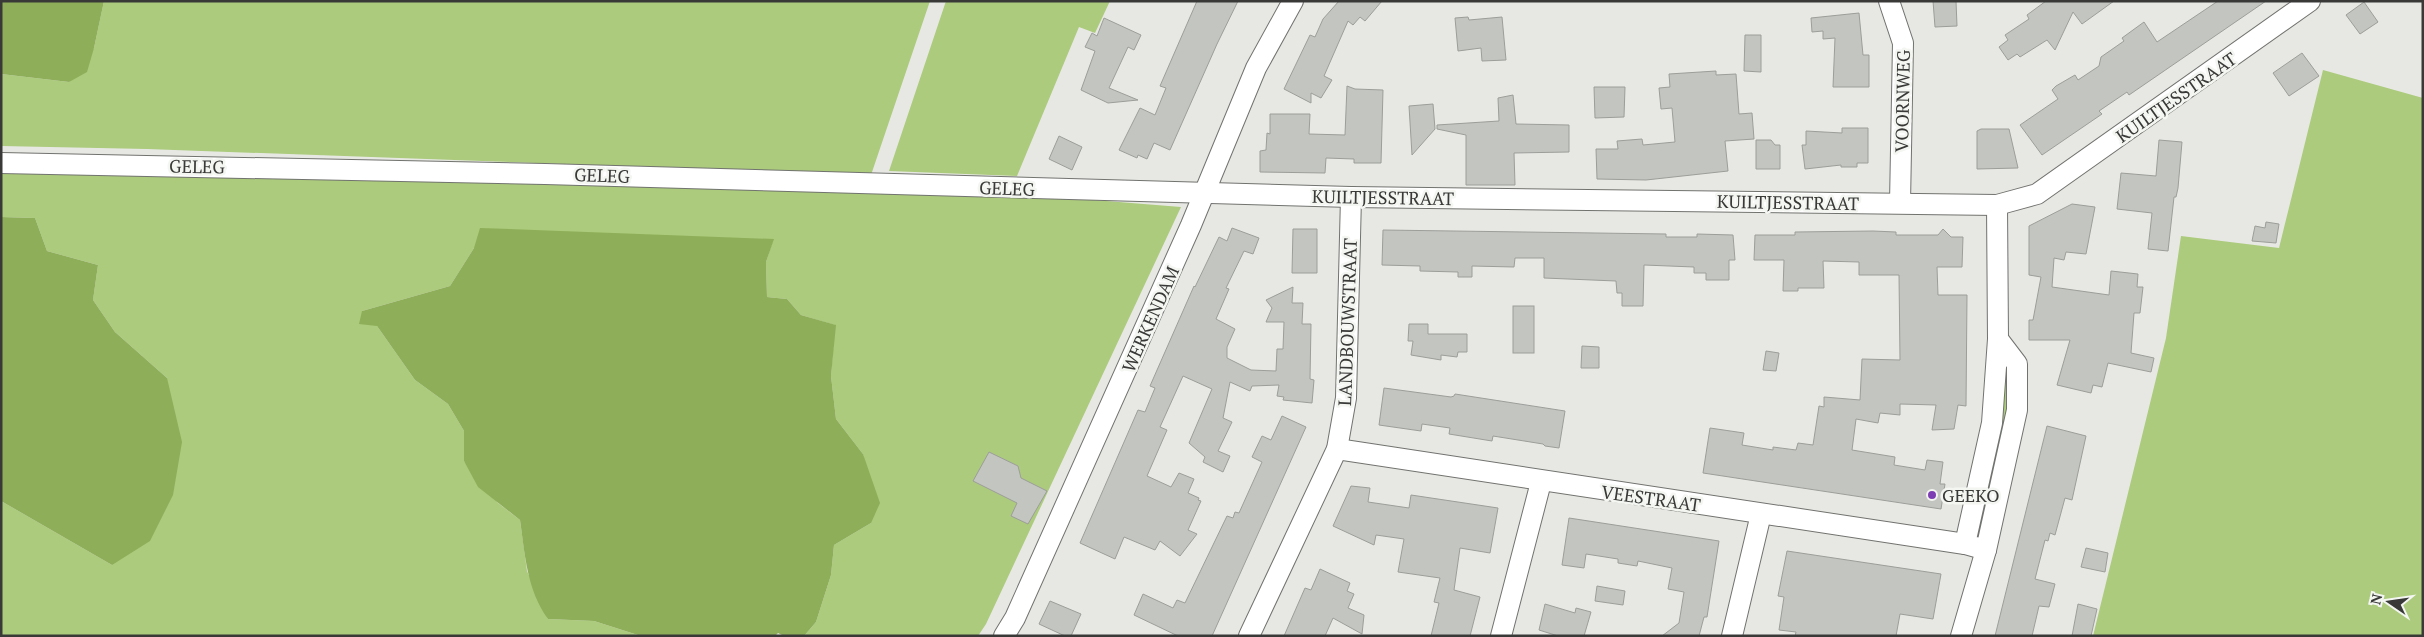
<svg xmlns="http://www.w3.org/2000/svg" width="2424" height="637" font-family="'PT Serif',serif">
<rect width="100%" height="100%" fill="#e7e8e4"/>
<g fill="#accb7c">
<polygon points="104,1 930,1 871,175 147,149 1,146 1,74 69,82 94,48"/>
<polygon points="946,1 1110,1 1095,33 1079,27 1017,176 889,171"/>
<polygon points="2323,70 2423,98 2423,636 2093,636 2166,338 2181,236 2279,248"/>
<polygon points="1,172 993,192 1181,207 986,624 978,636 804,636 816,622 831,575 834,545 871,523 863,454 836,419 831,376 835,325 801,315 787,299 767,297 766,262 773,240 474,248 450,286 362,311 377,326 415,380 448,404 464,431 464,461 498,503 520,520 527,571 548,619 594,621 641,636 1,636 1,501 112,565 167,378 115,332 93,300 98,265 47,251 35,218 1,217"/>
<polygon points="2004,368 2007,370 2007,425 1982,522 1980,519 1999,443"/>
</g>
<g fill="#8eae59">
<polygon points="1,1 104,1 94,48 87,72 69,82 1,74"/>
<polygon points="1,217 35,218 47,251 98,265 93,300 115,332 167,378 182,442 173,495 150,541 112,565 1,501"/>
<path d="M480,228l294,11 -8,23 1,35 20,2 14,16 35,10 -5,51 5,43 27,35 17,49 -9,20 -37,22 -3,30 -15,47 -12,14h-20l-6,-3 -3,3h-134l-47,-15 -46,-2c-21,-29 -23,-64 -28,-99l-42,-33 -14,-26v-30l-16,-27 -33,-24 -38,-54 -18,-2 3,-13 88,-25 24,-38z"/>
</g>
<g fill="#c3c5c1" stroke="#9c9e9a">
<polygon points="1197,1 1238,1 1217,44 1170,150 1154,143 1147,159 1138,155 1137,158 1119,150 1140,108 1155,115 1166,88 1160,86"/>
<polygon points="1339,1 1382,1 1365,21 1360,17 1353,25 1348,21 1324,76 1332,80 1321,98 1311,93 1311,103 1284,89 1310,35 1315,37 1323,19"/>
<polygon points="1933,1 1956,1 1957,26 1935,27"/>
<polygon points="2046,1 2114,1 2082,24 2073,12 2055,50 2047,40 2020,57 2017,54 2008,60 1999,47 2008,40 2005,35 2029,19 2027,15"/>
<polygon points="2218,1 2266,1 2129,95 2127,92 2099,111 2102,114 2042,155 2020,125 2058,99 2052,90 2056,86 2075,75 2078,80 2099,66 2101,57 2124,41 2122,38 2144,22 2157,42"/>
<polygon points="2364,2 2378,22 2360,34 2346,15"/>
<polygon points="1859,13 1863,55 1869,55 1869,87 1833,87 1835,38 1823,39 1823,31 1812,32 1811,18"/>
<polygon points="1468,17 1469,20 1502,17 1506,60 1482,61 1481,48 1458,51 1455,18"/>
<polygon points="1104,18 1141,35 1134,50 1128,47 1109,88 1138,100 1108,103 1081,90 1095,51 1085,47 1092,33 1097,36"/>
<polygon points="1745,35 1761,35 1761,72 1744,71"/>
<polygon points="2302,53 2319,76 2289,96 2273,73"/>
<polygon points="1716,71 1716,75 1736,74 1739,114 1752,113 1754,139 1725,141 1728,171 1646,180 1597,179 1596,149 1618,149 1617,141 1642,139 1643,145 1675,142 1672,108 1661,109 1659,88 1670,87 1669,74"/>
<polygon points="1347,86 1355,89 1383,90 1381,163 1354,163 1354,159 1326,158 1325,173 1260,172 1260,151 1266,150 1267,133 1270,134 1270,114 1310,114 1309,134 1345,135"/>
<polygon points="1594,87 1625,87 1624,117 1595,118"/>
<polygon points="1513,95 1516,124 1569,125 1569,152 1514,153 1515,185 1466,185 1466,135 1437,129 1437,125 1499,121 1498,98"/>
<polygon points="1433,104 1435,129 1412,155 1409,106"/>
<polygon points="1842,128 1868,128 1868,163 1857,163 1857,167 1841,167 1841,165 1805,169 1802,145 1806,145 1806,131 1842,133"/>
<polygon points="1981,129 2009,129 2018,168 1977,169 1977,131"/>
<polygon points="1059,136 1082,147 1072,170 1049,159"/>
<polygon points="1756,140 1771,140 1775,145 1780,145 1780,169 1756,169"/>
<polygon points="2159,140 2182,142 2178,188 2176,197 2174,197 2168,251 2148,249 2152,213 2117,209 2121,173 2156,176"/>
<polygon points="2072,204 2095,207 2086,254 2066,252 2064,260 2054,258 2052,287 2109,295 2111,271 2138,274 2137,287 2143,287 2140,313 2134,313 2131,353 2154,358 2151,372 2108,363 2102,387 2093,385 2091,393 2057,385 2070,340 2029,340 2029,320 2033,320 2041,277 2029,275 2029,226"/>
<polygon points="2266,222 2279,224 2276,243 2252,241 2255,226 2265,228"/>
<polygon points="1232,228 1259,238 1253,254 1244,251 1226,288 1229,289 1216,319 1235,329 1227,347 1227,358 1251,370 1276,371 1277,349 1283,349 1284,322 1266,322 1272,308 1266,300 1293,287 1292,303 1303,303 1302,324 1311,324 1310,379 1314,380 1312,403 1283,400 1284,397 1277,396 1279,385 1252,386 1250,391 1230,382 1223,418 1232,422 1218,451 1230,456 1223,472 1203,462 1205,457 1189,443 1212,389 1183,376 1160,427 1167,430 1147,476 1171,487 1179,473 1194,479 1188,493 1199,498 1198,500 1201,501 1188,530 1197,534 1180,556 1160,541 1155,550 1124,537 1115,559 1080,543 1138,410 1145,412 1155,388 1150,386 1194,286 1195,287 1219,237 1227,241"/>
<polygon points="1293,229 1317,229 1317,273 1292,273"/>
<polygon points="1943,229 1951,237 1963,237 1962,267 1937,267 1938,295 1967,295 1966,406 1958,405 1954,429 1932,430 1936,405 1900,404 1900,415 1880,413 1878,423 1856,419 1852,450 1895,457 1894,465 1925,470 1927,460 1943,462 1940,484 1945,484 1941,509 1703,473 1710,428 1744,433 1742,445 1773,450 1773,447 1796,450 1798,443 1813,445 1819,406 1824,407 1824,397 1860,400 1862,359 1900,360 1899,275 1859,275 1859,262 1823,261 1824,288 1798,288 1798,291 1783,291 1784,260 1754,260 1755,235 1795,235 1795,232 1873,231 1896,232 1896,235 1938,235"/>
<polygon points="1383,230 1666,234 1666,237 1697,237 1697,234 1733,235 1735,260 1729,260 1729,280 1706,280 1706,273 1694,273 1694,267 1644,265 1643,306 1622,306 1622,293 1617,293 1616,281 1544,278 1544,258 1515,258 1514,267 1472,266 1472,277 1458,277 1458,272 1420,271 1420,266 1382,265"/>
<rect x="1513" y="306" width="21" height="47"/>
<polygon points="1409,324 1428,324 1428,334 1467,334 1467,352 1458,352 1457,357 1441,355 1441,360 1411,355 1413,341 1408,341"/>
<polygon points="1582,346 1599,347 1599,368 1581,368"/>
<polygon points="1766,351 1779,353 1776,371 1763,370"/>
<polygon points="1384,388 1451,397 1454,396 1455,394 1565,411 1559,448 1545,446 1543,444 1493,436 1492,441 1449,434 1450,428 1422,424 1421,431 1379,425"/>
<polygon points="1282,416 1306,427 1212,636 1178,636 1134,615 1143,594 1173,608 1177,600 1185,603 1227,516 1233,518 1235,512 1239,513 1262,462 1252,457 1262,436 1271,440"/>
<polygon points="2047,426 2086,436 2072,500 2065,498 2055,535 2050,533 2048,541 2045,540 2035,579 2055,584 2049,607 2039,606 2032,636 1995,636"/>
<polygon points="989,452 1018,466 1021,478 1047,491 1028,524 1011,516 1017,503 973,481"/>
<polygon points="1351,486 1370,488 1368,502 1409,508 1411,495 1498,508 1490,553 1460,548 1454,590 1480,597 1470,636 1431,636 1439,603 1434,602 1440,578 1398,572 1404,539 1376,535 1374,545 1333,526"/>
<polygon points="1569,518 1719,541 1707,617 1704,617 1699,636 1662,636 1679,623 1684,592 1668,589 1672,568 1638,561 1637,566 1618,563 1618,559 1586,554 1584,568 1562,565"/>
<polygon points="2086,548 2108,553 2105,572 2081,567"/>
<polygon points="1787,551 1941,574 1933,619 1900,614 1896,636 1795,636 1796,632 1779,630 1784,597 1778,596"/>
<polygon points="1320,569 1350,583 1347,591 1354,594 1348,608 1364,615 1362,634 1333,618 1325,636 1284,636 1305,588 1311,590"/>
<polygon points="1597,586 1625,591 1623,605 1595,601"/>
<polygon points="1050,601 1081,614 1071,636 1065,636 1039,624"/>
<polygon points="1545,604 1575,613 1576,608 1591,612 1584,636 1558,636 1539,630"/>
<polygon points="2078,604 2097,609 2091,636 2072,636"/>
</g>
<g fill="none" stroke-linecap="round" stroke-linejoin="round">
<defs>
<g id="minor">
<polyline points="1889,1 1903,43 1900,203"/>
<polyline points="1,163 545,174 1351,197 1997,205 2037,194 2310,1"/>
<polyline points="1997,205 1998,339 1992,423 1965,544 1986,550 2017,410 2017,364 1998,339"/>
<polyline points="1337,449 1965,544"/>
<polyline points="1004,636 1015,618 1191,225 1256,68 1293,1"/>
<polyline points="1249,636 1337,449 1346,398 1351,197"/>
<polyline points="1501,636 1541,482"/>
<polyline points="1732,636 1761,514"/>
<polyline points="1961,636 1986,550"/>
</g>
</defs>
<use href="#minor" stroke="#71736f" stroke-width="22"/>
<use href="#minor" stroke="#fff" stroke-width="20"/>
</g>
<circle fill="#7e3eb3" stroke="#f4f6f2" stroke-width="2" cx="1932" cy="495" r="5"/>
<g text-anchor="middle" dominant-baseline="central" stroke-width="5" stroke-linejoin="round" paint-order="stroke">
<g font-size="18" fill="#393a38" stroke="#f4f6f2">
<text transform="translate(2176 97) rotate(-35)">KUILTJESSTRAAT</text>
<text transform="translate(1902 101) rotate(-89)">VOORNWEG</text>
<text transform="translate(197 166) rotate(1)">GELEG</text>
<text transform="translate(602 175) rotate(2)">GELEG</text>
<text transform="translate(1007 188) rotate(2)">GELEG</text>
<text transform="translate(1383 197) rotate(1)">KUILTJESSTRAAT</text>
<text transform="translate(1788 202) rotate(1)">KUILTJESSTRAAT</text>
<text transform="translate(1150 319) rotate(-66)">WERKENDAM</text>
<text transform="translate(1347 322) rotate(-88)">LANDBOUWSTRAAT</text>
<text transform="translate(1651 498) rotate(8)">VEESTRAAT</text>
</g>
<g font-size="18" fill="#393a38" stroke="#f4f6f2" text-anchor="start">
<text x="1942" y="495">GEEKO</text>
</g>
</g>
<rect width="2424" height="637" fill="none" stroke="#393a38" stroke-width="5"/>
<g transform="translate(2389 602) rotate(283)" stroke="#f4f6f2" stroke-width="4" paint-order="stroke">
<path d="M0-4L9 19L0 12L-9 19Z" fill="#393a38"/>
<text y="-8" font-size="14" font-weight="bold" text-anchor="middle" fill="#393a38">N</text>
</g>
</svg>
